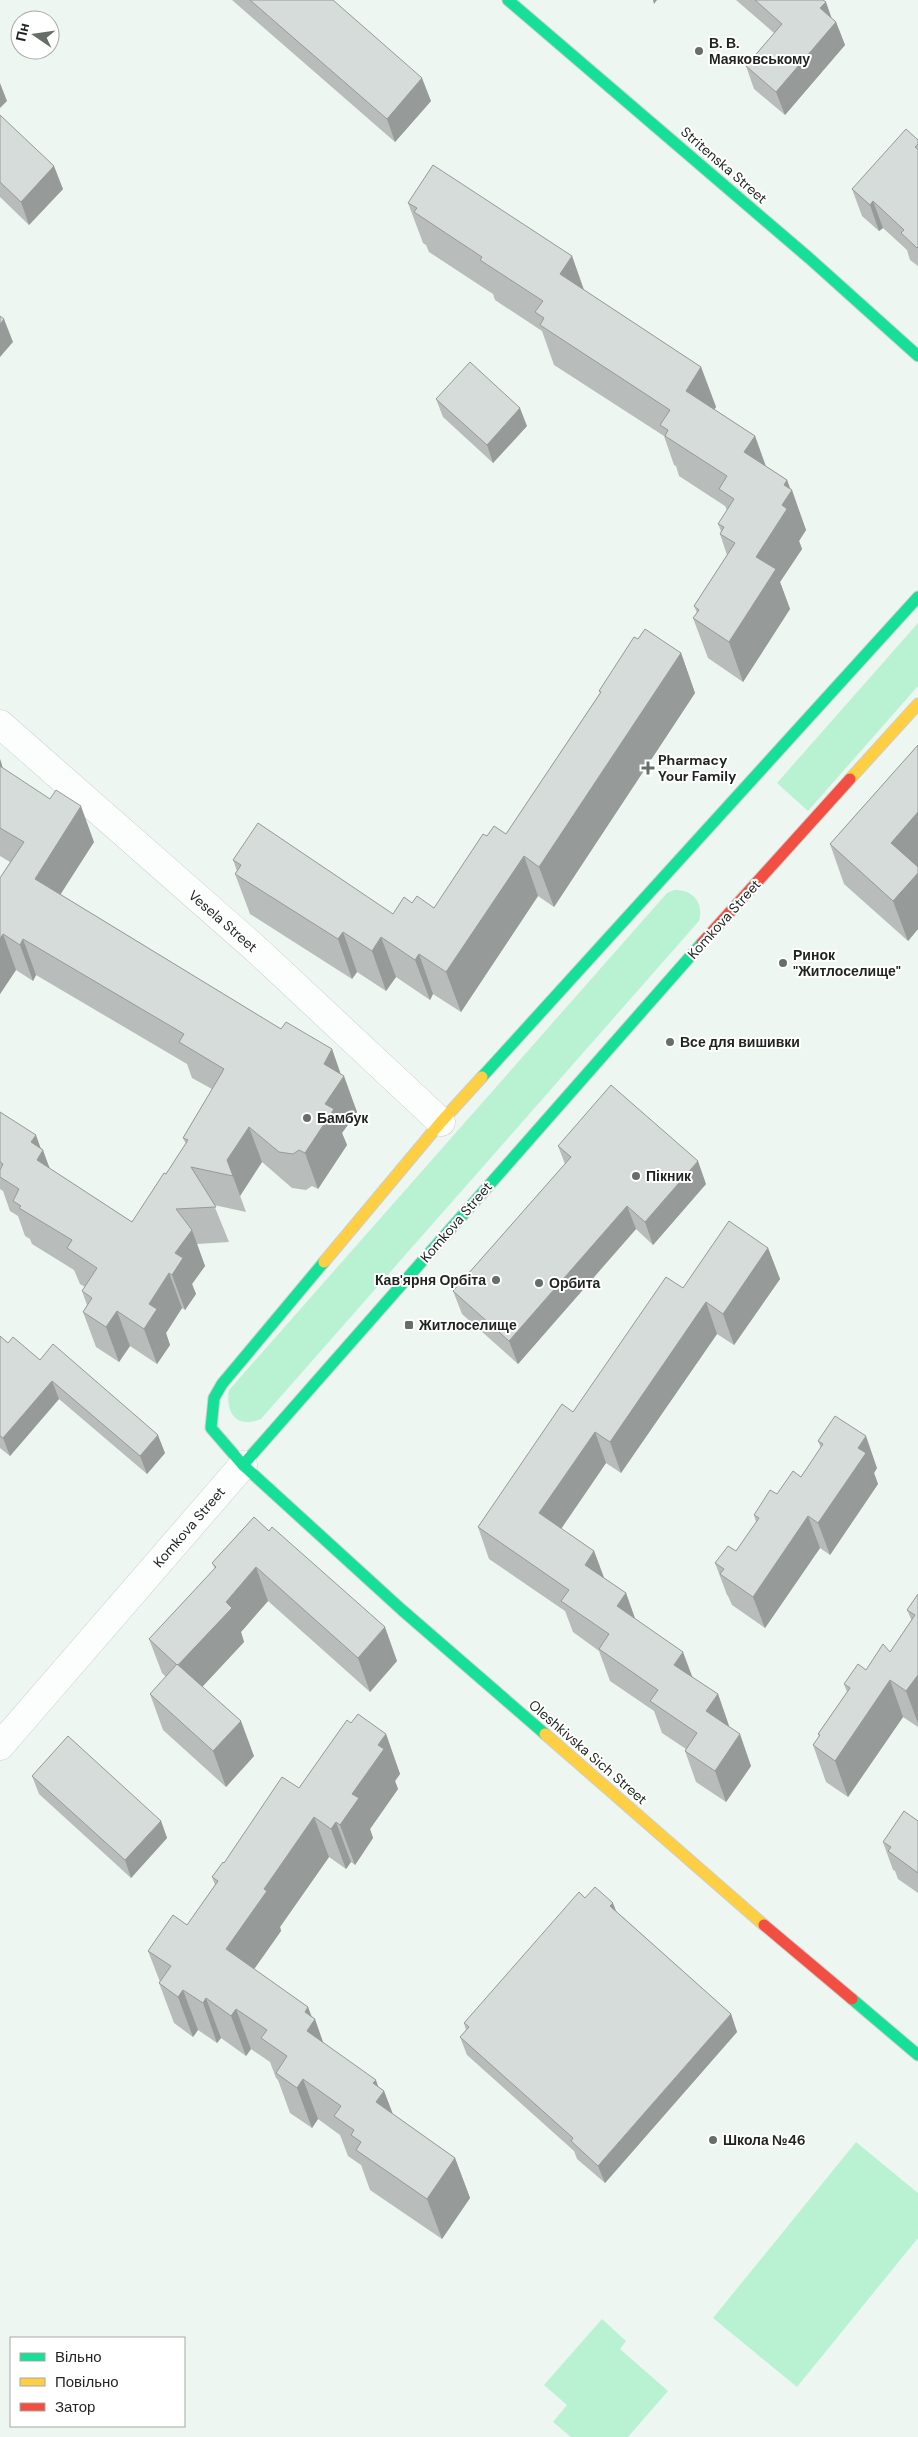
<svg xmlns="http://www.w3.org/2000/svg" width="918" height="2437" font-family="'DM Sans',sans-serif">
<rect width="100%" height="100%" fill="#eef6f2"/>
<g fill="#b9f2d3">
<polygon points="918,623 918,686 808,811 777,783"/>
<path d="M674,890c19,-1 30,13 25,31l-438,498c-24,10 -36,-6 -32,-29l438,-497z"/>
<polygon points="856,2142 918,2193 918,2238 797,2387 713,2318"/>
<polygon points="602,2319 626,2341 620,2349 668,2391 628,2437 571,2437 553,2422 567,2405 544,2385"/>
</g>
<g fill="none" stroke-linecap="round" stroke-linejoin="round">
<defs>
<g id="street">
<polyline points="0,724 256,949 441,1122"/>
<polyline points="0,1746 243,1465"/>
</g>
<g id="fast">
<polyline points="508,0 809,258 918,356"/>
<polyline points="482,1077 918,597"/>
<polyline points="324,1262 222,1384 214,1398 211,1428 243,1465 402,1610 545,1734"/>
<polyline points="243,1465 702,943"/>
<polyline points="852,1999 918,2055"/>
</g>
<g id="slow">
<polyline points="850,779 918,704"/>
<polyline points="324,1262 441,1122 482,1077"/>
<polyline points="545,1734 764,1925"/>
</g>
<g id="jam">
<polyline points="702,943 850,779"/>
<polyline points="764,1925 852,1999"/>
</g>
</defs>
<use href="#street" stroke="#cbd0cd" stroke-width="29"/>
<use href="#fast" stroke="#cbd0cd" stroke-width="13"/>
<use href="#slow" stroke="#cbd0cd" stroke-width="13"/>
<use href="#jam" stroke="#cbd0cd" stroke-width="13"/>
<use href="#street" stroke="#fcfefd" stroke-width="28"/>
<use href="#fast" stroke="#16e098" stroke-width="11"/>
<use href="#slow" stroke="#ffcf43" stroke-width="11"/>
<use href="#jam" stroke="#f24e42" stroke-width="11"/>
</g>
<g fill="#b8bdbb">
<polygon points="232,0 333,0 431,101 395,142"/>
<polygon points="736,0 823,0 831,18 836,22 845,45 785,115 754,89 746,66 774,33"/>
<polygon points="0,115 63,189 29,225 0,197"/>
<polygon points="918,140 918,266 910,260 907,250 883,228 879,231 862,216 852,189"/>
<polygon points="408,203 572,256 584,290 701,367 716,407 714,409 755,436 766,466 787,480 806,530 799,541 802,549 780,582 790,609 743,682 708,658 693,618 697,613 694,606 727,555 720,534 721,531 718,524 727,510 725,506 679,476 676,466 674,465 664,436 554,365 542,331 495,300 493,294 429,252 426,245 423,243"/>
<polygon points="436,399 527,426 493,463 443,417"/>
<polygon points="638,639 681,653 695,693 554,907 538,896 461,1012 433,994 430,1000 396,977 386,991 357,972 352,979 250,914 235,874 237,871 233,860 393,914 412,903 434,908 487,836 506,834 600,693 599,691"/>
<polygon points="918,745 918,929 908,941 844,884 830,844"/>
<polygon points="0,759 3,769 94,842 60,894 281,1029 332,1049 341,1075 357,1112 342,1133 347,1145 318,1189 312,1186 306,1190 292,1188 262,1162 240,1196 246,1212 214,1205 229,1242 197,1244 205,1266 192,1284 196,1294 185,1310 182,1308 166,1333 170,1345 157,1364 130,1346 119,1362 96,1347 83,1312 87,1305 82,1291 85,1287 80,1284 74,1270 32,1244 30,1239 25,1236 18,1216 10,1211 3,1191 0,1189 0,1112 41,1148 50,1169 132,1222 166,1174 186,1144 183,1138 212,1089 192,1078 187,1064 36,975 33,981 16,970 0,994 0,878 10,862 0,856"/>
<polygon points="558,1146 706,1184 653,1245 636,1229 518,1364 462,1314 453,1291 565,1164"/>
<polygon points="768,1248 780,1279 734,1345 717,1334 621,1473 606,1463 561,1529 594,1551 604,1578 626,1593 635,1619 692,1677 718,1694 729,1726 729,1727 751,1766 726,1802 696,1782 685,1751 686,1749 662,1733 654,1711 610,1681 599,1651 573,1632 565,1611 489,1559 478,1527 573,1412 683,1288"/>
<polygon points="0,1336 8,1343 40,1360 165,1453 147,1474 59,1399 10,1456 0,1448"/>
<polygon points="818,1441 877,1468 874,1473 878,1484 830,1555 820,1548 765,1628 732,1605 728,1596 727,1595 715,1563 736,1551 756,1522 754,1515 777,1494 801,1477 821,1448"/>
<polygon points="254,1517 397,1661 370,1692 268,1601 241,1632 244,1642 202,1687 254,1756 226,1787 163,1730 150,1694 166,1677 162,1673 149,1639 215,1569 212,1563"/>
<polygon points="918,1594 918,1727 903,1717 848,1797 826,1782 813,1745 819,1736 818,1734 847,1692 844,1684 866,1670 890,1652 912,1621 907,1610"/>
<polygon points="351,1723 386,1734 400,1774 395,1781 398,1789 370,1829 373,1838 355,1865 351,1862 346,1869 329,1857 280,1927 281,1931 254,1969 308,2007 323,2043 384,2091 393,2114 455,2158 470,2198 442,2239 370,2190 361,2165 348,2156 340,2135 318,2119 312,2128 290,2113 278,2080 276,2078 270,2062 251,2049 246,2056 221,2038 217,2043 198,2030 193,2037 174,2023 159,1983 160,1982 148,1951 187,1925 215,1885 212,1877 224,1863 299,1788"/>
<polygon points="32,1776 161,1821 167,1838 131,1878 39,1794"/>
<polygon points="918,1821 918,1893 898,1879 895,1871 893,1870 883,1842"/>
<polygon points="585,1898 616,1911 731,2014 737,2032 605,2183 577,2159 574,2151 467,2055 460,2037 466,2030 464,2023"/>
</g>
<g fill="#969a98">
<polygon points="653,0 657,0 654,4"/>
<polygon points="826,2 834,25 836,22 845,45 785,115 776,92 820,8"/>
<polygon points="422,78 431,101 395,142 387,119"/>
<polygon points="0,83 7,101 0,108"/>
<polygon points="54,166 63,189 29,225 21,202"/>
<polygon points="873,201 883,228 879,231 870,205"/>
<polygon points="572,256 586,296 560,274"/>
<polygon points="4,319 13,342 0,357 0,324"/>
<polygon points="701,367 716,407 700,431 686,391"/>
<polygon points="520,408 527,426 493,463 487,445"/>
<polygon points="755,436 769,476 744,452"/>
<polygon points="787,480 791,491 792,490 806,530 799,541 802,549 780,582 790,609 743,682 729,642 756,557 782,505 784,485"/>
<polygon points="681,653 695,693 554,907 539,867"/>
<polygon points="0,759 4,772 0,779"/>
<polygon points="81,806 94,842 48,914 35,879"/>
<polygon points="918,812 918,868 891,843"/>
<polygon points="524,856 538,896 461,1012 446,972"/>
<polygon points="918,873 918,929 908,941 893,901"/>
<polygon points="343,932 357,972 352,979 338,939"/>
<polygon points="3,934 16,970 0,994 0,939"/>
<polygon points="381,937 396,977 386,991 372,951"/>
<polygon points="23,939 36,975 33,981 20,945"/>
<polygon points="419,954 433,994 430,1000 415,960"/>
<polygon points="332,1049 342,1078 344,1076 357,1112 342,1133 347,1145 318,1189 305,1153 325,1104 324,1064"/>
<polygon points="249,1127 262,1162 240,1196 246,1212 227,1160"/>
<polygon points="36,1135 42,1152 43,1150 56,1186 37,1160 31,1142"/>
<polygon points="698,1161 706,1184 653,1245 645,1222"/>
<polygon points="627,1206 636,1229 518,1364 509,1341"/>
<polygon points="192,1230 205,1266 192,1284 196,1294 185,1310 172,1275 175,1253"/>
<polygon points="768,1248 780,1279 734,1345 723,1314"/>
<polygon points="169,1273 182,1308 166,1333 170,1345 157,1364 144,1329 149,1304"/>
<polygon points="706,1302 717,1334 621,1473 610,1442"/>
<polygon points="117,1311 130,1346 119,1362 106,1327"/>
<polygon points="52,1381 59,1399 10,1456 3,1438"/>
<polygon points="595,1432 606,1463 550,1545 539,1513"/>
<polygon points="158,1435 165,1453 147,1474 140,1456"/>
<polygon points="866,1436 877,1468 874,1473 878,1484 830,1555 818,1523 858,1448"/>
<polygon points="808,1516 820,1548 765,1628 753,1597"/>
<polygon points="594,1551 606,1583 585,1565"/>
<polygon points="256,1567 268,1601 241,1632 244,1642 190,1700 178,1666 226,1602"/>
<polygon points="626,1593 637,1624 617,1606"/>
<polygon points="385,1627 397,1661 370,1692 358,1658"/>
<polygon points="683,1652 695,1684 674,1665"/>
<polygon points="918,1675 918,1723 906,1691"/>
<polygon points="890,1680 903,1717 848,1797 835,1761"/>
<polygon points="718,1694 729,1726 718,1743 706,1711"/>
<polygon points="241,1721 254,1756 226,1787 213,1751"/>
<polygon points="386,1734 400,1774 395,1781 398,1789 370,1829 373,1838 355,1865 340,1825 352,1794 378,1745"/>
<polygon points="740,1734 751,1766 726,1802 715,1771"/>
<polygon points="314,1817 329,1857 280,1927 281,1931 240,1989 226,1949 264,1889"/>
<polygon points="161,1821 167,1838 131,1878 125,1860"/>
<polygon points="336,1822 351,1862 346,1869 331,1829"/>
<polygon points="613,1903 620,1921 610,1906"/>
<polygon points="183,1990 198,2030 193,2037 178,1997"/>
<polygon points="206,1998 221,2038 217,2043 203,2003"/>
<polygon points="308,2007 313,2022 315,2019 329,2059 307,2031 305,2012"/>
<polygon points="236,2009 251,2049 246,2056 231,2016"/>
<polygon points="731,2014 737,2032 605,2183 598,2166"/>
<polygon points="303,2079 318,2119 312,2128 297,2088"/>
<polygon points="376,2080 381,2095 384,2091 399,2131 376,2102 373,2083"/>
<polygon points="455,2158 470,2198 442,2239 427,2199"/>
</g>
<g fill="#d6dcd9" stroke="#969a98">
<polygon points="250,0 333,0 422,78 387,119"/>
<polygon points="755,0 823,0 826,2 820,8 836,22 776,92 746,66 782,24"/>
<polygon points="0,115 54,166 21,202 0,182"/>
<polygon points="906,129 918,140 918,144 915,147 918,149 918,247 917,248 901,233 904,230 873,201 870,205 852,189"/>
<polygon points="433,165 572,256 560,274 701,367 686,391 755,436 744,452 787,480 784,485 792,490 782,505 787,509 756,557 776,569 729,642 693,618 699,610 694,606 735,543 720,534 724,527 718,524 734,499 719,489 727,476 665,436 668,430 660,425 670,410 540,325 544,318 535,312 543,301 480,260 482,257 414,212 417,208 408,203"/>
<polygon points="0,316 4,319 0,324"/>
<polygon points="470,362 520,408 487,445 436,399"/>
<polygon points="645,629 681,653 539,867 524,856 446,972 419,954 415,960 381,937 372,951 343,932 338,939 235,874 241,865 233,860 258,823 393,914 404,897 412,903 417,896 434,908 483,834 487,836 494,826 506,834 601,692 599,691 634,637 638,639"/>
<polygon points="918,745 918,812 891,843 918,867 918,873 893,901 830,844"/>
<polygon points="0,766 50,799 56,790 81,806 35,879 281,1029 286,1022 332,1049 324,1064 344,1076 325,1104 334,1109 305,1153 299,1150 293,1154 279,1152 249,1127 227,1160 233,1176 191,1167 216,1207 176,1209 192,1230 175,1253 183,1258 172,1275 169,1273 149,1304 157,1309 144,1329 117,1311 106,1327 83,1312 92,1298 82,1291 97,1268 67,1248 72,1240 19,1208 21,1206 13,1201 19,1189 0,1177 0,1170 3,1164 0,1162 0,1112 36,1135 31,1142 43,1150 37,1160 132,1222 164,1173 166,1174 188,1140 183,1138 224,1069 179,1042 184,1034 23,939 20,945 3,934 0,939 0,878 24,842 0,828"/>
<polygon points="611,1085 698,1161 645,1222 627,1206 509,1341 453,1291 571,1157 558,1146"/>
<polygon points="729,1221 768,1248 723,1314 706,1302 610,1442 595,1432 539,1513 594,1551 585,1565 626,1593 617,1606 683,1652 674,1665 718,1694 706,1711 740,1734 715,1771 685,1751 697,1733 650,1701 658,1690 599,1649 609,1634 561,1601 569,1590 478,1527 562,1404 573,1412 666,1277 683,1288"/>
<polygon points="0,1336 8,1343 13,1337 40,1360 53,1344 158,1435 140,1456 52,1381 3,1438 0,1436"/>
<polygon points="835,1416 866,1436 858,1448 866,1453 818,1523 808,1516 753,1597 720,1574 724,1569 715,1563 728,1546 736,1551 759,1518 754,1515 770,1490 777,1494 793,1471 801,1477 823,1444 818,1441"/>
<polygon points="254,1517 269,1531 272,1527 385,1627 358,1658 256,1567 226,1602 232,1608 178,1665 177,1664 177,1665 149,1639 216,1567 212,1563"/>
<polygon points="918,1594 918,1675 906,1691 890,1680 835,1761 813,1745 820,1735 818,1734 850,1688 844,1684 858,1664 866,1670 883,1644 890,1652 915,1615 907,1610"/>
<polygon points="177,1664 241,1721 213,1751 150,1694"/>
<polygon points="358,1714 386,1734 378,1745 384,1749 352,1794 359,1798 340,1825 336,1822 331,1829 314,1817 264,1889 267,1891 226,1949 308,2007 305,2012 315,2019 307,2031 376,2080 373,2083 384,2091 376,2102 455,2158 427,2199 356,2150 361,2142 351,2135 354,2130 334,2116 341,2106 303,2079 297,2088 276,2073 287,2056 261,2038 267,2030 236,2009 231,2016 206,1998 203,2003 183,1990 178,1997 159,1983 171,1966 148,1951 173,1915 187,1925 218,1881 212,1877 223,1862 224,1863 282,1777 299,1788 347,1720 351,1723"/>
<polygon points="68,1736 161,1821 125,1860 32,1776"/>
<polygon points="904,1811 918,1821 918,1873 888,1851 891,1847 883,1842"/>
<polygon points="595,1887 613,1903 610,1906 731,2014 598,2166 571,2141 573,2138 460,2037 469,2027 464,2023 579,1892 585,1898"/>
</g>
<g fill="#676e6a" stroke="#fff" stroke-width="2">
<circle cx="699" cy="51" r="5"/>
<path d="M645.5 760.5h5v5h5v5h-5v5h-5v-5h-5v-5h5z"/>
<circle cx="783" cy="963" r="5"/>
<circle cx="670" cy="1042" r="5"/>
<circle cx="307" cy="1118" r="5"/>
<circle cx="636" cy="1176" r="5"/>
<circle cx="496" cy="1280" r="5"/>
<circle cx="539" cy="1283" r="5"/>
<rect x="404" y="1320" width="10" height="10" rx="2.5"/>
<circle cx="713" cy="2140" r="5"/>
</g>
<g text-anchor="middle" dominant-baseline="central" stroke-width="4" stroke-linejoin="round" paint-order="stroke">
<g font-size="14" font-weight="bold" fill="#1f2421" stroke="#fff" text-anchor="start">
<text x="709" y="43">В. В.<tspan x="709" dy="16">Маяковському</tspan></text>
<text x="658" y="760">Pharmacy<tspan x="658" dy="16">Your Family</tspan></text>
<text x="793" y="955">Ринок<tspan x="793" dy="16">"Житлоселище"</tspan></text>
<text x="680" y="1042">Все для вишивки</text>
<text x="317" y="1118">Бамбук</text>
<text x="646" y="1176">Пікник</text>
<text x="486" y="1280" text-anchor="end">Кав'ярня Орбіта</text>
<text x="549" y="1283">Орбита</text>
<text x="419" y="1325">Житлоселище</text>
<text x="723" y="2140">Школа №46</text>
</g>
<g font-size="14" fill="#1f2421" stroke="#fff">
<text transform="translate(724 165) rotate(41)">Stritenska Street</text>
<text transform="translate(724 919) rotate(-48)">Komkova Street</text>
<text transform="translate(223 921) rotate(41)">Vesela Street</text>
<text transform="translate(456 1222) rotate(-49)">Komkova Street</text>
<text transform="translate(189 1527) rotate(-49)">Komkova Street</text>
<text transform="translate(588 1752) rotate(41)">Oleshkivska Sich Street</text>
</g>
</g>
<rect x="10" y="2337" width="175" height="90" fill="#ffffff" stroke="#a5a7a6"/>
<rect x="20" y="2353" width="25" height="8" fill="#16e098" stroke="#a5a7a6"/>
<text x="55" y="2362" font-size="15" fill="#1f2421">Вільно</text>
<rect x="20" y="2378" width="25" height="8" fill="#ffcf43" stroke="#a5a7a6"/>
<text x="55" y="2387" font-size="15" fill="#1f2421">Повільно</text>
<rect x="20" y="2403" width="25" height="8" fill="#f24e42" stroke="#a5a7a6"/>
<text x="55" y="2412" font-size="15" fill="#1f2421">Затор</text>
<g transform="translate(35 35) rotate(283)"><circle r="24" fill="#ffffff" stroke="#a5a7a6"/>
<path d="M0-4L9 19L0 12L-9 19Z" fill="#676e6a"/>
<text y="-8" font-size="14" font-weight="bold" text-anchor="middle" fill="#1f2421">Пн</text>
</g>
</svg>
